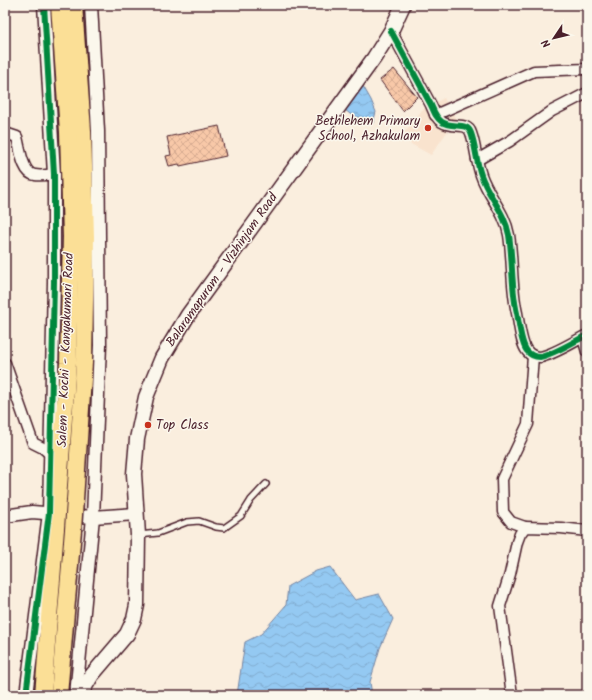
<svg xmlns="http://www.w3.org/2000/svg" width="592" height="700" font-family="Kalam,sans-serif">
<defs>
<pattern id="water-waves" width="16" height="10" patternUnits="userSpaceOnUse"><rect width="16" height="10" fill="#94c9f2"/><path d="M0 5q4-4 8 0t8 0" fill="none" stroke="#81acd0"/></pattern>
<pattern id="building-cross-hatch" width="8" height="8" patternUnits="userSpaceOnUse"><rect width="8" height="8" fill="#f8c8a8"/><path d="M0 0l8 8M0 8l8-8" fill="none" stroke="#d6ab91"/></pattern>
</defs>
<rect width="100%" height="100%" fill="#faeede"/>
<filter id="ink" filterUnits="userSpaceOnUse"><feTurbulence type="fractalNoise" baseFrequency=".025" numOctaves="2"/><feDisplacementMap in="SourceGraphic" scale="8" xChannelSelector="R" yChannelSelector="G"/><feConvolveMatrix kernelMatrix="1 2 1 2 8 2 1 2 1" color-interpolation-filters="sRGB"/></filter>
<g filter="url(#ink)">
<polygon fill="#f9e3ce" points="444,98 456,119 431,155 400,138 422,110"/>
<g fill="url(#water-waves)" stroke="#7685a2">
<polygon points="363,86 371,100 376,112 373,123 350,114 344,109"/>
<polygon points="330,567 355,600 379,594 393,619 380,648 370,682 372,695 237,695 245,642 261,634 286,605 288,586 316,571"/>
</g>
<g fill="url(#building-cross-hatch)" stroke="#4a1f2b">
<polygon points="394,69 417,97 403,111 380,80"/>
<polygon points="219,126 226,156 180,166 179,164 169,166 166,156 171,155 167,137"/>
</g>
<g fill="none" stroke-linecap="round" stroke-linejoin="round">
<defs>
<polyline id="service" points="139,535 158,533 187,522 199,521 216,527 224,528 241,516 251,500 266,484"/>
<g id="minor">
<path d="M391,31l40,74c3,7 5,13 11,17 10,7 25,-1 29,11 5,14 5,28 10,42 7,21 24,37 28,60 4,26 2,53 8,78 2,10 4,31 10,38 3,4 8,6 13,6 13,-2 35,-16 47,-22"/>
<polyline points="435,115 534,71 587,69"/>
<path d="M5,133l12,4c3,10 5,37 18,38 6,1 13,0 19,-1"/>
<polyline points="477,160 510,141 552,111 587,93"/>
<polyline points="583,338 587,352"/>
<polyline points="5,363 33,443 43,448 50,454"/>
<polyline points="525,527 511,522 503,512 502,479 528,424 533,356"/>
<polyline points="512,695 500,606 510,574 517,542 520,534 525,527 561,528 587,531"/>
</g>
<g id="tertiary">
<polyline points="5,516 32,512 93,517 136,514"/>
<polyline points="26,695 49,513 54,282 54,174 44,5"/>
<polyline points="76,695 93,517 100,345 98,131 91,5"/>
</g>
<polyline id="secondary" points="80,695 92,675 127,634 134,619 137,605 138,535 134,474 137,439 146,397 162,358 188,315 374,58 391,31 403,5"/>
<g id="trunk">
<polyline points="74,5 83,131 86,237 84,363 75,500"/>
<polyline points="58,500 68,363 71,237 68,132 59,5"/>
<polyline points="43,695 56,528"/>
<polyline points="59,695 73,530"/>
</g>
</defs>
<use href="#service" stroke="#4a1f2b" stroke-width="8"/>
<use href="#minor" stroke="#4a1f2b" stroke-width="13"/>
<use href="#tertiary" stroke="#4a1f2b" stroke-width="15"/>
<use href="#secondary" stroke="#4a1f2b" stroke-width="17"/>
<use href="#trunk" stroke="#4a1f2b" stroke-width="19"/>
<use href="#service" stroke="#fbf7ec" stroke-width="5"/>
<use href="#minor" stroke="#fbf7ec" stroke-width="10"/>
<use href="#tertiary" stroke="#fbf7ec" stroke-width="12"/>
<use href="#secondary" stroke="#fbf7ec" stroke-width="14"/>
<use href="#trunk" stroke="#fbdf96" stroke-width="16"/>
<defs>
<g id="trunk-bridge">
<polyline points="56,528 58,500"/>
<polyline points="73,530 75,500"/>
</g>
</defs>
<use href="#trunk-bridge" stroke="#4a1f2b" stroke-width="19" stroke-linecap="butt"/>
<use href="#trunk-bridge" stroke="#fbdf96" stroke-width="16"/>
<defs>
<g id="cycleway">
<path d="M391,31l40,74c3,7 5,13 11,17 10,7 25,-1 29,11 5,14 5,28 10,42 7,21 24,37 28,60 4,26 2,53 8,78 2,10 4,31 10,38 3,4 8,6 13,6 13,-2 35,-16 47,-22"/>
<polyline points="26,695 49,513 54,282 54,174 44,5"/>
</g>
</defs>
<use href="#cycleway" stroke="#fbf7ec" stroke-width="8"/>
<use href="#cycleway" stroke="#00873e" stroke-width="6"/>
</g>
</g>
<g fill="#c8321e" stroke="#fbf7ec" stroke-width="1.5">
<circle cx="428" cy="128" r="4"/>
<circle cx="148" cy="425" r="4"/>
</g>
<g text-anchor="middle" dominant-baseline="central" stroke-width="3" stroke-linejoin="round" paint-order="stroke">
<g font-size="13" fill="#4a1f2b" stroke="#fbf7ec" text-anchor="end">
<text x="420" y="121">Bethlehem Primary<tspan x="420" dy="15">School, Azhakulam</tspan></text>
<text x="156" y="425" text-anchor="start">Top Class</text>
</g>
<g font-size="13" fill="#4a1f2b" stroke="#fbf7ec">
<text transform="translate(222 270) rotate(-55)">Balaramapuram - Vizhinjam Road</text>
<text transform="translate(66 350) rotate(-88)">Salem - Kochi - Kanyakumari Road</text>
</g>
</g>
<rect width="592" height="700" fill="none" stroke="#fbf7ec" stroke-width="20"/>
<rect x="10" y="10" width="572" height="680" fill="none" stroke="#4a1f2b" stroke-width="1.5" filter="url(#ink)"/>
<g transform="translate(554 38) rotate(235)" stroke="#fbf7ec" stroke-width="3" paint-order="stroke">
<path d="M0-3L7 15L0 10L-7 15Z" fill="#4a1f2b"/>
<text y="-6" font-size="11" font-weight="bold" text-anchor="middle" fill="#4a1f2b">N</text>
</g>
</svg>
